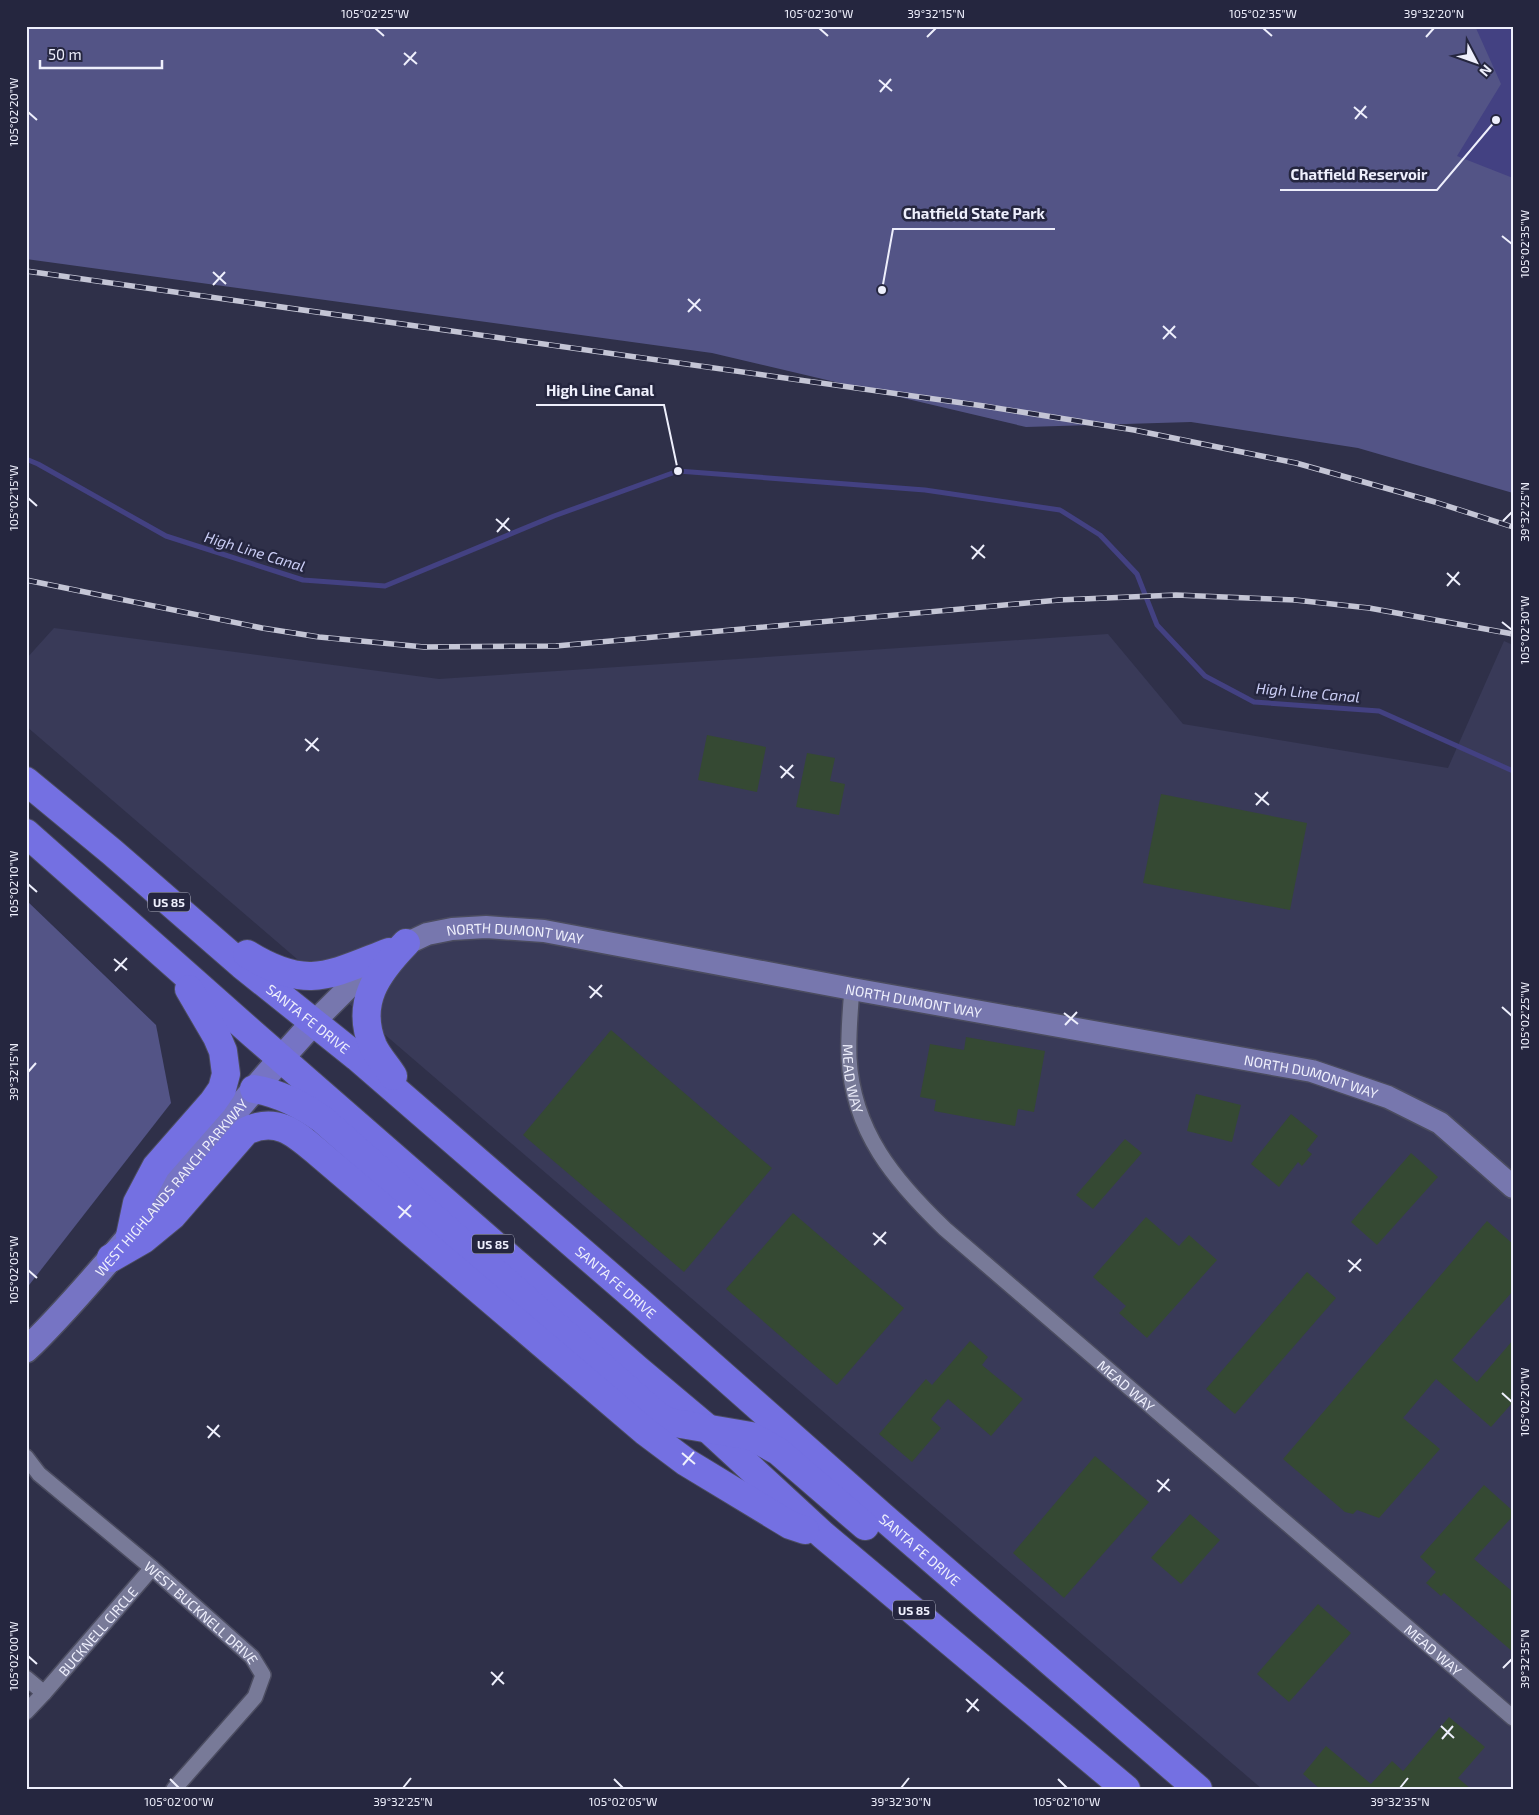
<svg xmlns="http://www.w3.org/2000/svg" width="1539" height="1815" font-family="'Exo 2',sans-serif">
<rect width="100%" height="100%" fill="#2f3049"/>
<polygon fill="#393a58" points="54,628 439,679 1108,634 1183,724 1448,768 1504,641 1513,645 1513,1789 1262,1789 26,726 26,659"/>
<g fill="#535486">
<polygon points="26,26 1513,26 1513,493 1358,448 1191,422 1026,427 712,353 26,259"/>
<polygon points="26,900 156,1025 171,1103 26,1289"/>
</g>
<polygon fill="#434182" points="1475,26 1513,26 1513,178 1457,156 1501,84"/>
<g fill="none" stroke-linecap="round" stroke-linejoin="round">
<polyline stroke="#434182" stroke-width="5" points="26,459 38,464 166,536 303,580 385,586 554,516 678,471 925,490 1060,510 1100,535 1137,574 1157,625 1205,676 1254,702 1379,711 1513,771"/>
</g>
<g fill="#354933">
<polygon points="707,735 766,747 757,792 698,780"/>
<polygon points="807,753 835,758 830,781 845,784 839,815 796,807"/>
<polygon points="1161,794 1307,823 1290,910 1143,883"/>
<polygon points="611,1030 772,1168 684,1272 523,1135"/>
<polygon points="966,1037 1045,1051 1034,1112 1018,1109 1015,1126 934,1111 936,1100 920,1097 930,1044 964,1050"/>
<polygon points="1196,1094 1241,1105 1232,1142 1187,1131"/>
<polygon points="1291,1114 1318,1136 1307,1150 1312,1154 1302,1166 1298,1162 1279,1187 1251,1164"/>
<polygon points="1125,1139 1142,1153 1093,1209 1076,1195"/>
<polygon points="1411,1153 1438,1177 1377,1245 1351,1222"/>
<polygon points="793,1213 904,1308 837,1385 726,1289"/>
<polygon points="1146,1217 1179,1246 1189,1235 1217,1260 1147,1338 1119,1313 1126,1306 1093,1277"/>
<polygon points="1487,1221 1513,1244 1513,1291 1452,1360 1477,1382 1513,1340 1513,1402 1491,1427 1436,1379 1403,1418 1440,1449 1379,1518 1357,1510 1353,1514 1345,1512 1283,1459"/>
<polygon points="1307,1272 1336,1298 1235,1414 1206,1389"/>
<polygon points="970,1341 988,1357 982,1365 1023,1399 991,1436 948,1399 931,1419 941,1428 912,1462 879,1434 926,1379 932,1385"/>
<polygon points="1095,1456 1149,1502 1064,1598 1013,1553"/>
<polygon points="1484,1485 1513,1511 1513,1516 1474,1559 1513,1592 1513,1652 1444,1593 1441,1596 1426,1583 1436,1572 1420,1557"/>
<polygon points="1190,1514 1220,1540 1181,1584 1151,1558"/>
<polygon points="1318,1604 1351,1633 1289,1702 1257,1674"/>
<polygon points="1449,1717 1485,1747 1458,1778 1471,1789 1320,1789 1303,1774 1326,1746 1371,1784 1392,1761 1403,1771"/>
</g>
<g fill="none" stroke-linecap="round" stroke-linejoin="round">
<defs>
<g id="street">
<path id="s1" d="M852,989c-2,23 -4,46 -3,69 4,74 46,123 96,171l568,489"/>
<path id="s2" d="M26,1457l13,17 113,94 100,89 11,18 -8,22 -81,92"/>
<polyline points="26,1678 44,1693 26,1712"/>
<path id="s3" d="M44,1693l108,-125"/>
</g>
<g id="secondary">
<path id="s4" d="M313,1023l54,-54 22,-17 38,-18 25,-5 34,-2 58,4 308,58 460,82 76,26 52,26 73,64"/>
</g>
<g id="primary">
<path id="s5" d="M26,1350c33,-31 62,-66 92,-100 65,-76 128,-154 195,-227"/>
</g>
<g id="highway">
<path id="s6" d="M26,781l86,71 130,113 115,92 283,245 243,215 315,272"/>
<polyline points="26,833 254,1035 637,1369 706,1427 823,1535 1126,1789"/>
<path d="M247,954c60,37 82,21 142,-2"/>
<path d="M393,1076c-6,-10 -15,-19 -20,-30 -18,-43 4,-73 33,-103"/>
<path d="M254,1089c24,4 48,16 68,30l336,297 11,6 82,14 27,15 87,75"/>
<polyline points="130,1236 137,1203 156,1167 213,1102 222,1089 226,1074 223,1051 217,1037 189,989"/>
<path d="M111,1258l33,-19 28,-23 74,-85c33,-16 52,5 76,25l324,276 40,30 104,63 15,5"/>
</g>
</defs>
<use href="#street" stroke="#4b4c60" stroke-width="18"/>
<use href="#secondary" stroke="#4b4c60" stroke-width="25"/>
<use href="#primary" stroke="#4b4c60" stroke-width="28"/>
<use href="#highway" stroke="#4b4c60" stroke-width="30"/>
<use href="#street" stroke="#787a98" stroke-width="15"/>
<use href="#secondary" stroke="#7777ae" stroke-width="22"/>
<use href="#primary" stroke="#7674c4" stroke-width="25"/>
<use href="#highway" stroke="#7470e2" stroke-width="28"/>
<defs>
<g id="rail">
<polyline points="26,271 984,406 1134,430 1296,463 1435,502 1513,527"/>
<polyline points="26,580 262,628 319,637 424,647 556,646 1059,600 1176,595 1295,600 1369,608 1513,634"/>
</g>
</defs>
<use href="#rail" stroke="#c4c5d5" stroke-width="5.5"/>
<use href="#rail" stroke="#25263f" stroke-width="4" stroke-dasharray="11" stroke-linecap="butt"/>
</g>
<path fill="none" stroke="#eeeffc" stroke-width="2" d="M375,28l9,8M819,28l9,8M1263,28l9,8M927,37l9,-9M1426,37l8,-9M404,53l13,11M404,65l12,-13M879,80l13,11M880,92l11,-13M1354,107l13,11M28,112l9,8M1355,119l11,-13M1502,236l10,8M213,272l13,12M213,285l12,-13M688,299l13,12M688,312l12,-13M1163,326l13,12M1163,339l12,-13M28,498l9,8M496,519l14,12M1503,521l9,-9M497,532l12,-14M971,546l14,12M972,559l12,-14M1447,573l13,12M1447,586l12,-14M1502,622l10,8M305,739l14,12M306,751l12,-13M780,766l14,12M781,778l12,-13M1255,793l14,12M1256,805l12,-13M28,884l9,8M114,959l13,11M115,971l12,-13M589,986l13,11M590,998l12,-13M1502,1007l10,9M1064,1013l14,11M1065,1025l12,-13M28,1072l8,-9M398,1206l13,11M399,1218l12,-13M873,1233l13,11M874,1245l12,-13M1348,1260l13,11M28,1270l9,8M1349,1272l12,-13M1502,1393l10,9M207,1426l13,11M208,1438l11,-13M682,1453l13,11M683,1465l11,-13M1157,1480l13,11M1158,1492l11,-13M28,1656l9,8M1503,1668l9,-9M491,1672l13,12M492,1685l11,-13M966,1699l13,12M967,1712l11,-13M1441,1726l13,12M1442,1739l11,-13M170,1779l9,9M614,1779l9,9M1058,1779l9,9M403,1788l8,-10M901,1788l8,-10M1400,1788l8,-10"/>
<g text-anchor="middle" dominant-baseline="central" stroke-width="5" stroke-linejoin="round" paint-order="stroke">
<g fill="#25263f" stroke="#b2b3c3" stroke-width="1">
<rect x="148" y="892.5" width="42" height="19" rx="4"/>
<rect x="472" y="1234.5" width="42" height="19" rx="4"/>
<rect x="893" y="1600.5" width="42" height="19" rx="4"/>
</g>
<g font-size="12" font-weight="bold" fill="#eeeffc">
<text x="169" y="902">US 85</text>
<text x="493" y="1244">US 85</text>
<text x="914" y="1610">US 85</text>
</g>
<g font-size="14" fill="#eeeffc" stroke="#25263f">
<text stroke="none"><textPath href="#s4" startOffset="235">NORTH DUMONT WAY</textPath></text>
<text stroke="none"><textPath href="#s4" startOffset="640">NORTH DUMONT WAY</textPath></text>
<text stroke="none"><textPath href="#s6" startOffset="369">SANTA FE DRIVE</textPath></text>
<text stroke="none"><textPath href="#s4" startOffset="1045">NORTH DUMONT WAY</textPath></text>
<text stroke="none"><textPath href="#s1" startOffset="90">MEAD WAY</textPath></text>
<text stroke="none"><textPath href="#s5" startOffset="218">WEST HIGHLANDS RANCH PARKWAY</textPath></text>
<text stroke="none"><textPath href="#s6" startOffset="774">SANTA FE DRIVE</textPath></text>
<text stroke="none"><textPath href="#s1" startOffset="510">MEAD WAY</textPath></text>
<text stroke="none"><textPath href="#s6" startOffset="1179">SANTA FE DRIVE</textPath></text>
<text stroke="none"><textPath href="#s2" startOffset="235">WEST BUCKNELL DRIVE</textPath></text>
<text stroke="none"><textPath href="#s3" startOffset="82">BUCKNELL CIRCLE</textPath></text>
<text stroke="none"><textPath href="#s1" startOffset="915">MEAD WAY</textPath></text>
</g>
<g font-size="15" font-style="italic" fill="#cbcef6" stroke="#25263f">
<text transform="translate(255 551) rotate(17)">High Line Canal</text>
<text transform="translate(1308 692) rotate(5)">High Line Canal</text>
</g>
</g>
<path fill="none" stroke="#eeeffc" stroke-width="2" d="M1496 120L1437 190H1280M882 290L893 229H1055M678 471L664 405H536"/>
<g fill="#eeeffc" stroke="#25263f" stroke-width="2">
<circle cx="1496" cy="120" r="5"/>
<circle cx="882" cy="290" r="5"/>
<circle cx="678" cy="471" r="5"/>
</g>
<g font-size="15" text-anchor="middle" font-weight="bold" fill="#eeeffc" stroke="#25263f" stroke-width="5" stroke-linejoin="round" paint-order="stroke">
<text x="1359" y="180">Chatfield Reservoir</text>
<text x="974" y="219">Chatfield State Park</text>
<text x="600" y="396">High Line Canal</text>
</g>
<rect width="1539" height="1815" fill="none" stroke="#25263f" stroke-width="55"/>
<g transform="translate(1476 62) rotate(131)" stroke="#25263f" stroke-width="4" paint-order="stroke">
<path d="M0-4L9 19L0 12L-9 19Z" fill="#eeeffc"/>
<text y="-8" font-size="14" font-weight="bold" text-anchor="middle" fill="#eeeffc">N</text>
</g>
<path d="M40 60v8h122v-8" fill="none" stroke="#eeeffc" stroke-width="2.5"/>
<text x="48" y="60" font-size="15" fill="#eeeffc" stroke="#25263f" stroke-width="4" paint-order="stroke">50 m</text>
<rect x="28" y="28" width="1484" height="1760" fill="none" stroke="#eeeffc" stroke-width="2"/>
<g font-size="12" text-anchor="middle" fill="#eeeffc">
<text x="375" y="18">105°02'25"W</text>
<text x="819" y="18">105°02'30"W</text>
<text x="936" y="18">39°32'15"N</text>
<text x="1263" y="18">105°02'35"W</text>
<text x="1434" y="18">39°32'20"N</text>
<text transform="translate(14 112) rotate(-90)" y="4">105°02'20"W</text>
<text transform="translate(1525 244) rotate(-90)" y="4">105°02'35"W</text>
<text transform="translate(14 498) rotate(-90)" y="4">105°02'15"W</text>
<text transform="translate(1525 512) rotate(-90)" y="4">39°32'25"N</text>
<text transform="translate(1525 630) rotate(-90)" y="4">105°02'30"W</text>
<text transform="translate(14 884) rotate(-90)" y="4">105°02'10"W</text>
<text transform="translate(1525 1016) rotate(-90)" y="4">105°02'25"W</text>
<text transform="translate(14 1072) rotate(-90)" y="4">39°32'15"N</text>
<text transform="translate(14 1270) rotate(-90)" y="4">105°02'05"W</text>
<text transform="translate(1525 1402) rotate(-90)" y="4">105°02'20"W</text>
<text transform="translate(14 1656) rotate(-90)" y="4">105°02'00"W</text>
<text transform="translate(1525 1659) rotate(-90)" y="4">39°32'35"N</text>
<text x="179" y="1806">105°02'00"W</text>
<text x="403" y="1806">39°32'25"N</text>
<text x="623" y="1806">105°02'05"W</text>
<text x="901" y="1806">39°32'30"N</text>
<text x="1067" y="1806">105°02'10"W</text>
<text x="1400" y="1806">39°32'35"N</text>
</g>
</svg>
